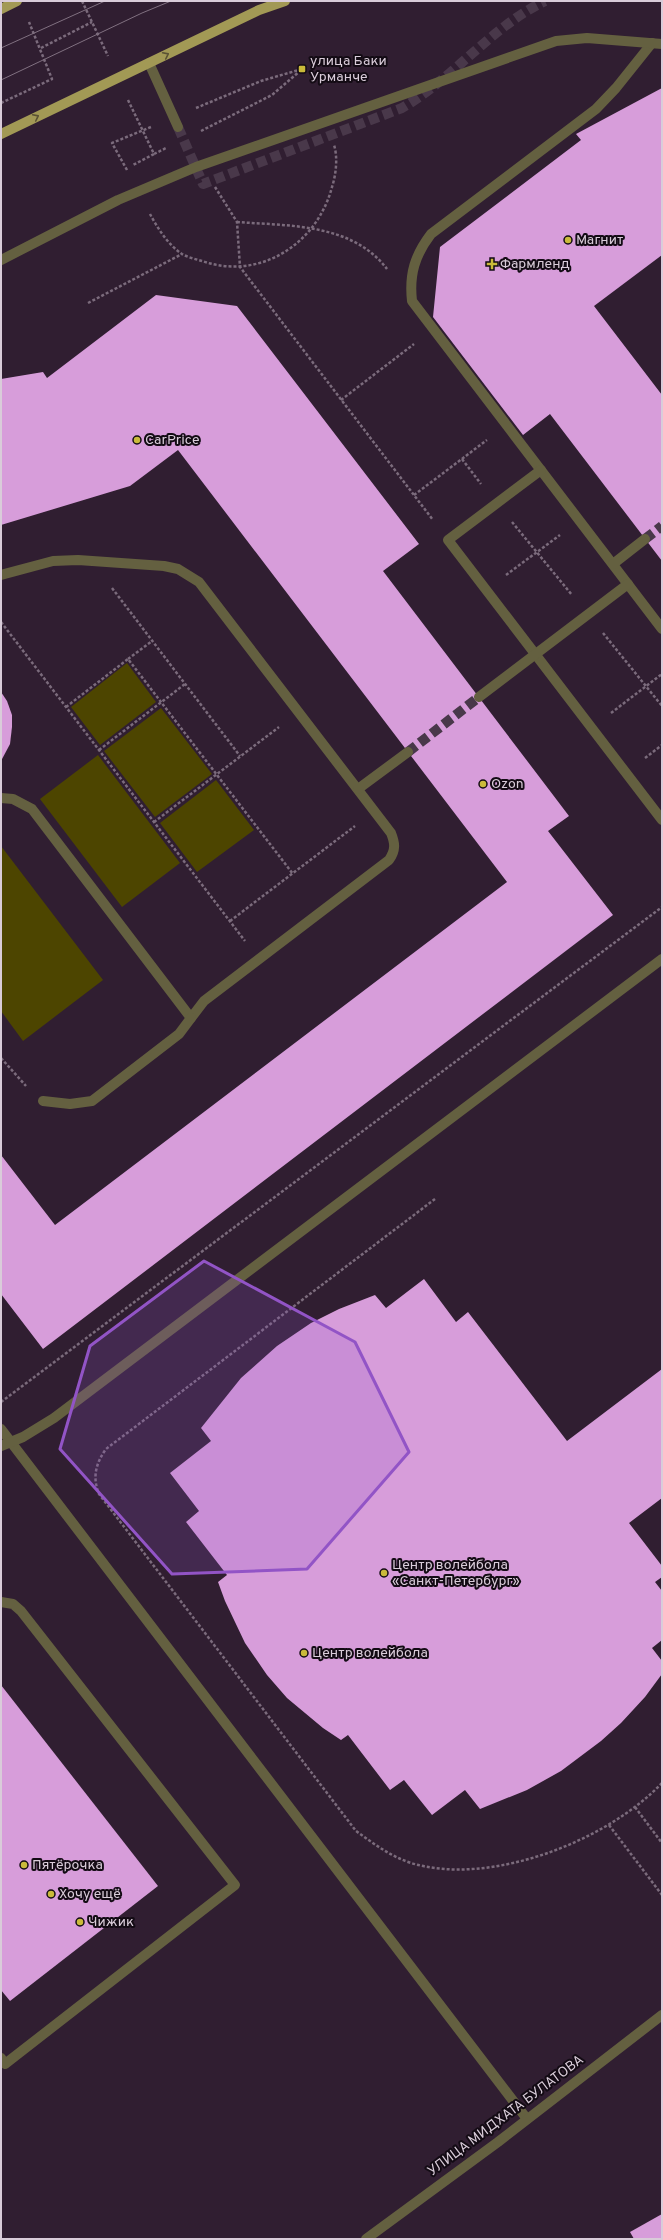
<svg xmlns="http://www.w3.org/2000/svg" width="663" height="2240" font-family="Overpass,sans-serif">
<rect width="100%" height="100%" fill="#301e31"/>
<g fill="#4d4500">
<polygon points="127,663 156,702 100,745 71,707"/>
<polygon points="161,708 212,774 155,817 104,751"/>
<polygon points="98,755 180,863 122,907 40,799"/>
<polygon points="216,780 254,830 197,872 160,823"/>
<polygon points="1,846 103,980 23,1041 1,1011"/>
</g>
<g fill="#d79dda">
<polygon points="662,88 662,255 594,306 662,395 662,561 550,414 523,435 433,317 440,247 581,140 576,134"/>
<polygon points="156,295 237,306 419,544 383,571 569,816 548,831 613,915 43,1349 1,1294 1,1155 55,1225 507,882 178,450 130,486 1,525 1,379 43,372 47,378"/>
<polygon points="1,692 7,701 12,715 12,727 10,744 1,761"/>
<polygon points="424,1279 456,1322 468,1312 567,1441 662,1369 662,1498 629,1523 662,1566 662,1577 655,1582 662,1591 662,1640 652,1648 662,1661 662,1674 645,1697 621,1723 601,1741 561,1771 527,1790 480,1809 465,1790 432,1815 404,1780 390,1790 348,1735 341,1740 323,1728 287,1698 267,1675 245,1643 225,1601 218,1582 227,1575 186,1522 199,1511 170,1473 211,1441 201,1428 241,1378 277,1346 311,1323 339,1309 375,1295 386,1308"/>
<polygon points="1,1685 158,1886 10,2001 1,1990"/>
<polygon points="662,2214 662,2239 634,2239 630,2232"/>
</g>
<g fill="none" stroke-linecap="round" stroke-linejoin="round">
<g stroke="#49384a" stroke-width="10" stroke-dasharray="10 5" stroke-linecap="butt">
<path d="M178,127l25,57 199,-76c52,-30 89,-81 143,-107"/>
<polyline points="645,539 662,526"/>
<polyline points="408,752 479,697"/>
</g>
<g stroke="#7b6b7c" stroke-width="2.5" stroke-dasharray="3 2" stroke-linecap="butt">
<polyline points="82,1 108,56"/>
<polyline points="41,48 92,22"/>
<polyline points="128,100 154,154 133,165"/>
<polyline points="1,103 52,79 29,22"/>
<polyline points="196,108 261,81 302,69"/>
<polyline points="201,131 272,95 300,71"/>
<polyline points="154,154 166,148"/>
<polyline points="127,170 112,143 151,127"/>
<polyline points="215,187 237,222 240,267 433,520"/>
<path d="M150,214c7,13 18,31 32,40 5,3 13,5 20,7 58,20 115,-17 130,-74 4,-12 6,-30 2,-42"/>
<path d="M237,222c52,4 115,1 150,47"/>
<polyline points="88,303 182,254"/>
<polyline points="341,400 414,344"/>
<polyline points="462,459 481,484"/>
<polyline points="414,495 487,440"/>
<polyline points="512,522 572,595"/>
<polyline points="506,575 560,535"/>
<polyline points="112,588 240,756"/>
<polyline points="1,622 245,941"/>
<polyline points="603,633 662,706"/>
<polyline points="128,659 152,641"/>
<polyline points="66,707 128,659 293,874"/>
<polyline points="611,713 662,674"/>
<polyline points="99,750 185,684"/>
<polyline points="645,758 662,745"/>
<polyline points="154,822 279,727"/>
<polyline points="230,921 355,826"/>
<polyline points="1,1058 26,1086"/>
<path d="M435,1199l-329,250c-10,14 -14,28 -7,45l257,337c18,13 34,25 55,32 79,24 196,-22 251,-80"/>
<polyline points="1,1402 662,907"/>
<polyline points="635,1807 662,1843"/>
<polyline points="609,1825 662,1895"/>
</g>
<g stroke="#646040" stroke-width="10">
<path d="M652,43l-36,45 -20,21 -165,125c-16,21 -22,40 -19,67l250,328"/>
<polyline points="149,63 178,127"/>
<polyline points="1,260 118,200 196,167 556,41 587,38 662,44"/>
<polyline points="541,470 448,540 662,820"/>
<polyline points="613,564 645,539"/>
<path d="M1,575l52,-14 25,-1 86,6 14,3 21,13 192,251c4,10 5,17 -2,27l-185,141 -13,17 -159,-209 -19,-10 -12,-1"/>
<polyline points="479,697 628,584"/>
<polyline points="358,789 408,752"/>
<polyline points="43,1101 70,1104 92,1101 179,1034 191,1018"/>
<polyline points="1,1429 527,2119"/>
<polyline points="1,1446 23,1437 54,1418 662,959"/>
<polyline points="1,1602 13,1604 21,1611 235,1885 5,2064 1,2058"/>
<polyline points="366,2239 498,2142 662,2015"/>
</g>
<g stroke="#a29955" stroke-width="10">
<polyline points="1,9 17,1"/>
<polyline points="1,134 259,10 285,1"/>
</g>
<g stroke="#817181" stroke-width="1">
<polyline points="1,48 105,1"/>
<polyline points="1,80 142,13 171,1"/>
</g>
</g>
<defs><path id="oneway-chevron" d="M-2-3.5L2.5 0L-2 3.5" fill="none" stroke-width="1.6" stroke-linecap="round" stroke-linejoin="round"/></defs>
<g stroke="#5a5234">
<use href="#oneway-chevron" transform="translate(166 55) rotate(-26)"/>
<use href="#oneway-chevron" transform="translate(36 117) rotate(-26)"/>
</g>
<path fill="#9254c6" fill-opacity="0.2" stroke="#9254c6" stroke-width="3" stroke-linejoin="round" d="M204,1261l151,81 54,110 -102,117 -135,5 -112,-125 30,-103z"/>
<g fill="#caba3a" stroke="#130b14" stroke-width="1.5">
<rect x="298" y="65" width="8" height="8" rx="2"/>
<circle cx="568" cy="240" r="4"/>
<path d="M490 258h4v4h4v4h-4v4h-4v-4h-4v-4h4z"/>
<circle cx="137" cy="440" r="4"/>
<circle cx="483" cy="784" r="4"/>
<circle cx="384" cy="1573" r="4"/>
<circle cx="304" cy="1653" r="4"/>
<circle cx="24" cy="1865" r="4"/>
<circle cx="51" cy="1894" r="4"/>
<circle cx="80" cy="1922" r="4"/>
</g>
<g text-anchor="middle" dominant-baseline="central" stroke-width="4" stroke-linejoin="round" paint-order="stroke">
<g font-size="14" fill="#d9ccd9" stroke="#130b14" text-anchor="start">
<text x="310" y="61">улица Баки<tspan x="310" dy="16">Урманче</tspan></text>
<text x="576" y="240">Магнит</text>
<text x="500" y="264">Фармленд</text>
<text x="145" y="440">CarPrice</text>
<text x="491" y="784">Ozon</text>
<text x="392" y="1565">Центр волейбола<tspan x="392" dy="16">«Санкт-Петербург»</tspan></text>
<text x="312" y="1653">Центр волейбола</text>
<text x="32" y="1865">Пятёрочка</text>
<text x="59" y="1894">Хочу ещё</text>
<text x="88" y="1922">Чижик</text>
</g>
<g font-size="14" fill="#d9ccd9" stroke="#130b14">
<text transform="translate(506 2116) rotate(-37)">УЛИЦА МИДХАТА БУЛАТОВА</text>
</g>
</g>
<rect width="663" height="2240" fill="none" stroke="#d9ccd9" stroke-width="4"/>
</svg>
